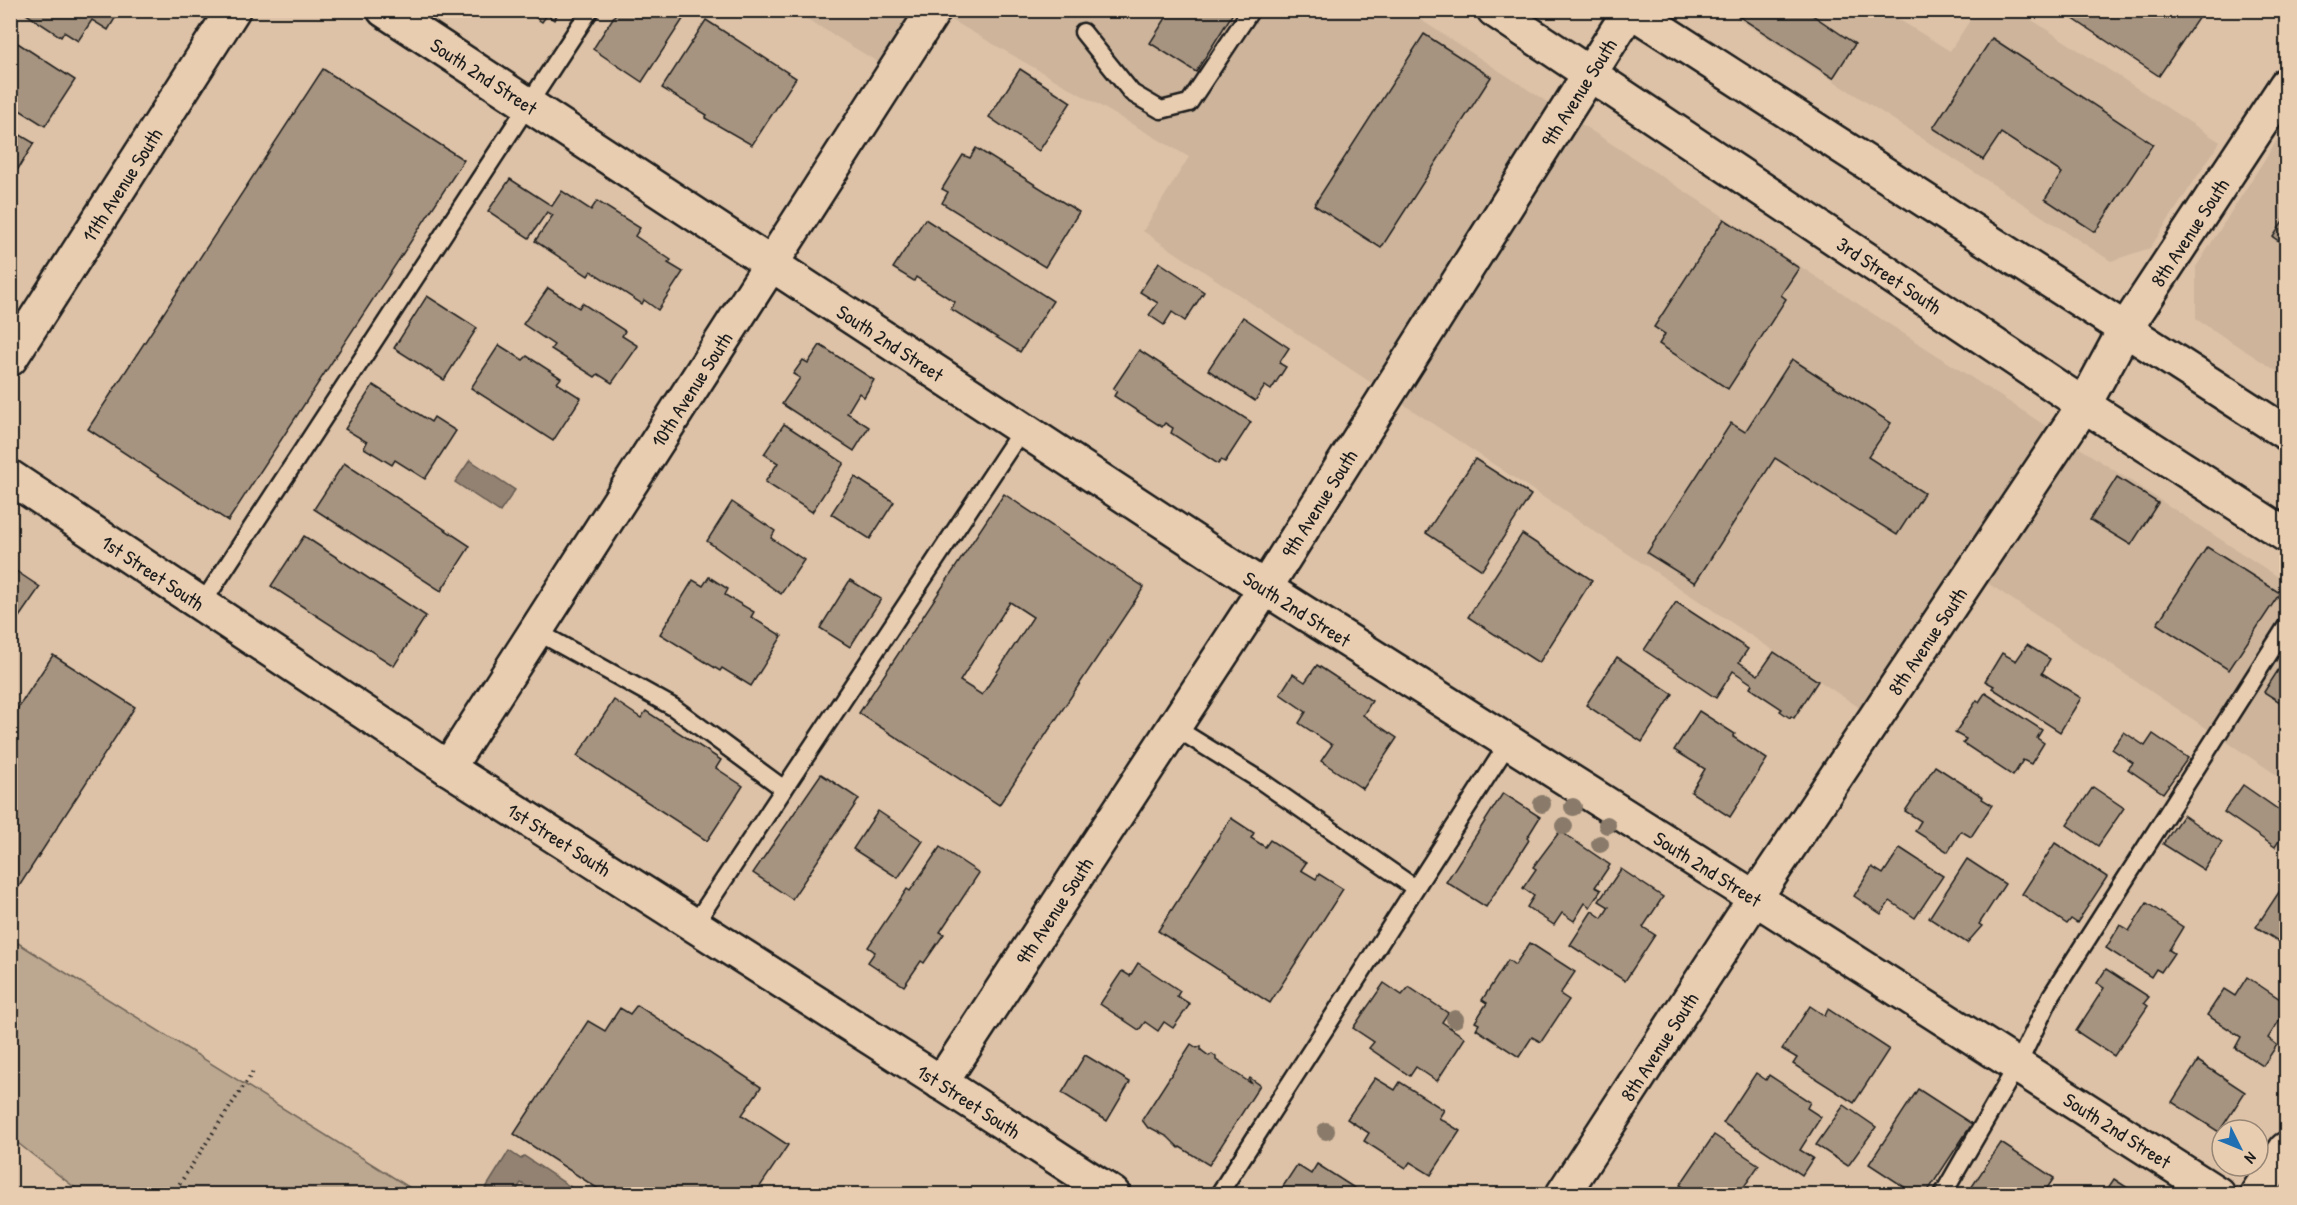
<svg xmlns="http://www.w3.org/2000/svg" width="2297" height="1205" font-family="'Patrick Hand',sans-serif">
<rect width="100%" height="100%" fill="#ddc2a7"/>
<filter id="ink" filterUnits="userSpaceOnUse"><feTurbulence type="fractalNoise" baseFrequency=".0167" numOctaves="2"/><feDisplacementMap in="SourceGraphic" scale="12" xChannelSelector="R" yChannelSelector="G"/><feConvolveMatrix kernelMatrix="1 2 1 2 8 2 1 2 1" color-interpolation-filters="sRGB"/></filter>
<g filter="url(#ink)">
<g fill="#cdb49b">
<polygon points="794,11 927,11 891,70"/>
<polygon points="936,11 1407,11 2286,582 2286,781 1968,570 1872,716 1143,231 1189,157"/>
<polygon points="1726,11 1885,11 1950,51 1976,11 2018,11 2220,142 2150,248 2111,261"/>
<polygon points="2286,126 2286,377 2196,319 2196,267"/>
</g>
<polygon fill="#bca790" stroke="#6c6256" stroke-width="1.5" points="10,938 420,1194 83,1194 19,1144 11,1139"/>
<g fill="#938272" stroke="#635950" stroke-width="1.5">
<polygon points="470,460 515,490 500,512 455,482"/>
<polygon points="509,1151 521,1159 524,1156 575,1190 572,1194 539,1194 521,1183 514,1194 489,1194 484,1191"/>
</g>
<g fill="#a79480" stroke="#1c1c1c" stroke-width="1.5" fill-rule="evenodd">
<polygon points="20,10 120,10 108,30 92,20 78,41 64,32 61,37"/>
<polygon points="525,10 560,10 554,20 547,15 542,22"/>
<polygon points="618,10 689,10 642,82 593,49"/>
<polygon points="1171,10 1235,10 1196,72 1150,43"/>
<polygon points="1729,10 1805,10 1855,44 1833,78"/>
<polygon points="2077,10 2196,10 2201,14 2159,76 2072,18"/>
<polygon points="706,20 796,78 752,145 705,118 707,115 662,88"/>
<polygon points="1424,34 1491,77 1381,248 1314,205"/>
<polygon points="10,38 75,80 45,126 10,104"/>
<polygon points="1992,38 2153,144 2095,232 2045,199 2062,173 2001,133 1983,160 1933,128"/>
<polygon points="323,69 464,160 228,521 88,429"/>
<polygon points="1020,69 1071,102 1039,151 989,117"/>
<polygon points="10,129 34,143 10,182"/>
<polygon points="976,148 1079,212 1045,267 942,203 948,192 942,189 963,155 970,158"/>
<polygon points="510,179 552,206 562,191 591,210 597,201 640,228 635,236 671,260 668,263 683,272 658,310 644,300 642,304 591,271 588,276 535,241 553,215 547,212 529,238 488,211"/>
<polygon points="2286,217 2286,246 2273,237"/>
<polygon points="925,219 1053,301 1020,352 951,309 955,302 916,277 914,281 893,268"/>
<polygon points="1724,219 1799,268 1781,295 1786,299 1728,389 1659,344 1665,334 1654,327"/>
<polygon points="1159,262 1204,292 1185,321 1172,312 1164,325 1149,315 1158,303 1140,292"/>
<polygon points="548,288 579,308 582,303 625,331 622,336 638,346 612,383 598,374 595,377 551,349 554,345 523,324"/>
<polygon points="427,296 477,328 444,380 394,348"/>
<polygon points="1243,317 1289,348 1279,363 1286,367 1271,390 1265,386 1255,401 1208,370"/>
<polygon points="499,345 523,360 527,356 561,378 557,383 581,398 553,441 471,388"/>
<polygon points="820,345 874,380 864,397 859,393 847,413 869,427 854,451 782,404 800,378 793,374 803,360 808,363"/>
<polygon points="1139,350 1251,422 1225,462 1221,460 1218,464 1171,433 1173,428 1165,423 1162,427 1114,396 1117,391 1113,389"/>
<polygon points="1792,359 1891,423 1868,457 1924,493 1897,535 1775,458 1695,583 1647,553 1731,423 1745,432"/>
<polygon points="373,385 431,422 434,417 456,431 425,479 395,460 392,465 364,448 367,442 345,429"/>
<polygon points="784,424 844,463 812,512 765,482 778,463 764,454"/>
<polygon points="1475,459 1531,495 1482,570 1426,533"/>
<polygon points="344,463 470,546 441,591 314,509"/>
<polygon points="855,477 894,502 870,539 831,514"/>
<polygon points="2117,477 2158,503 2131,545 2090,520"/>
<path d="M1004,494l140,93 -145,218 -140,-92zM1010,602l23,15 -51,78 -22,-14z"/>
<polygon points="732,502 775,531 771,538 804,560 781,594 707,541"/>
<polygon points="1522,534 1592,580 1539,663 1468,617"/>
<polygon points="304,536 426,616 394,666 271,586"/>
<polygon points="2207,547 2280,593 2229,670 2157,624"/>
<polygon points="10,567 40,587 10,630"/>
<polygon points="709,577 728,589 725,595 754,612 751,617 782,636 751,686 722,668 720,671 660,634 693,580 703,586"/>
<polygon points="850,580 881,599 850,647 820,628"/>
<polygon points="1676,602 1748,649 1739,662 1758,675 1774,652 1818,681 1794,718 1791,716 1790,718 1780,711 1782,709 1750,688 1752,684 1733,671 1716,698 1644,650"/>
<polygon points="2027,645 2050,659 2042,673 2081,698 2060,732 1992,688 1994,686 1985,681 2002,653 2016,661"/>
<polygon points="53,655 135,707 16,891 10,888 10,716 12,717"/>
<polygon points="1617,657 1673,694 1642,742 1586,705"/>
<polygon points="2286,658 2286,706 2264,692"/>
<polygon points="1317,665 1372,701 1363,715 1397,738 1363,789 1321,761 1332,745 1299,723 1306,712 1280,694 1293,674 1305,682"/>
<polygon points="1985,693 2042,730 2037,738 2044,743 2031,764 2023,760 2013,776 1963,743 1966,739 1955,733 1977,700 1979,702"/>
<polygon points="614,700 641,718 646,711 721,760 716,768 743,786 707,841 577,756"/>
<polygon points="1699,711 1735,734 1733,737 1767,759 1730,817 1691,792 1705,769 1674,750"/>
<polygon points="2124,732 2145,746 2153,734 2188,758 2163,793 2128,769 2133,763 2112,749"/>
<polygon points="1935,766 1983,797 1982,799 1992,805 1971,837 1961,831 1948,852 1915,831 1921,821 1905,811"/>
<polygon points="821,774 859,799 792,899 753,873"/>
<polygon points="2243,785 2286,815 2286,830 2275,847 2224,812"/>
<polygon points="2093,787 2124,808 2098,846 2067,825"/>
<polygon points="1503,793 1540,817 1527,838 1529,840 1486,907 1446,882"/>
<polygon points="878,811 923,841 898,878 853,849"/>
<polygon points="2183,815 2222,842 2204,870 2163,844"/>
<polygon points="1231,818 1254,833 1251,838 1265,847 1270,840 1306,863 1301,870 1316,879 1319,874 1343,889 1270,1003 1158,931"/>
<polygon points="1560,831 1610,865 1595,887 1601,890 1590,907 1585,903 1574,921 1562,913 1554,925 1527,907 1534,896 1523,888 1536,869 1533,867"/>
<polygon points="2055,843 2107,877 2077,923 2071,919 2067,924 2022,894"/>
<polygon points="940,847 979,873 940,932 944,934 924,963 921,961 904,986 868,962 875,952 868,947 907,889 910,891"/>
<polygon points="1900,848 1943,876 1915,918 1890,901 1881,914 1854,896 1872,867 1883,874"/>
<polygon points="1967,859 2005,884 1979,924 1982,926 1967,943 1929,918"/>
<polygon points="1621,869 1663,897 1643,927 1655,935 1625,981 1570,945 1592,911 1602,918 1609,907 1599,901"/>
<polygon points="2281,889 2286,893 2286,958 2280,954 2286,946 2256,927"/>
<polygon points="2147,903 2183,927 2169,950 2174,953 2161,972 2156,969 2151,977 2106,948 2120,925 2129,931"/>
<polygon points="1530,943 1575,972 1560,994 1569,1000 1541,1042 1532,1037 1519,1057 1476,1029 1479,1024 1475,1022 1487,1003 1482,1000 1508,960 1515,965"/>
<polygon points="1138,963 1180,991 1177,996 1190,1004 1173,1028 1164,1022 1158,1031 1145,1022 1139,1030 1100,1004 1122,971 1130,976"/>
<polygon points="2106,969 2149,997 2144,1003 2148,1006 2114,1056 2076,1031 2104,988 2097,983"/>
<polygon points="2247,977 2286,1003 2286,1010 2268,1038 2277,1045 2263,1066 2235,1048 2241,1037 2207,1015 2224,989 2235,996"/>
<polygon points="1384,983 1402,995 1409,987 1448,1013 1442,1022 1465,1038 1437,1081 1416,1067 1410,1076 1369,1048 1374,1042 1353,1028"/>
<polygon points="637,1005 761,1087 742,1115 788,1145 755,1194 606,1194 514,1134 588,1021 605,1031 620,1008 630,1014"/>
<polygon points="1810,1006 1825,1016 1828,1009 1889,1049 1854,1103 1793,1064 1797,1058 1782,1049"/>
<polygon points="1191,1044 1197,1048 1201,1046 1201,1050 1209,1056 1212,1054 1216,1057 1216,1060 1252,1084 1249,1080 1250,1078 1260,1085 1209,1165 1180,1147 1179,1148 1168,1137 1151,1128 1148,1128 1142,1120"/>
<polygon points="1085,1055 1130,1082 1107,1121 1062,1093"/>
<polygon points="2198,1061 2245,1092 2219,1132 2172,1102"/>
<polygon points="1756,1073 1766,1080 1769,1075 1810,1102 1807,1108 1821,1117 1800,1150 1813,1158 1802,1175 1723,1123"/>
<polygon points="1375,1078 1395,1090 1400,1082 1444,1110 1439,1118 1460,1131 1431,1175 1410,1162 1406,1168 1364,1141 1369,1133 1347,1119"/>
<polygon points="1918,1089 1972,1124 1926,1194 1915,1194 1869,1164"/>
<polygon points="1844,1105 1876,1127 1848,1166 1816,1145"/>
<polygon points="1714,1135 1759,1165 1739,1194 1694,1194 1680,1185"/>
<polygon points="2001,1143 2054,1178 2043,1194 1967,1194"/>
<polygon points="1317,1164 1356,1189 1353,1194 1278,1194 1297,1165 1311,1174"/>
<polygon points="2114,1179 2137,1194 2104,1194"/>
</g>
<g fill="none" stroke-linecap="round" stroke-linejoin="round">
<defs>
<g id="lane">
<polyline points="1083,32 1132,93 1161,110 1189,103 1251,10"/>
<polyline points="202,604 590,10"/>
<polyline points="536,631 673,707 784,789"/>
<polyline points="1174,727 1261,781 1415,888"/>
<polyline points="694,925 1023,428"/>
<polyline points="1219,1194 1509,742"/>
<polyline points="1943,1194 2017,1066 2051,996 2286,627"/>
</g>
<g id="street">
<path id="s1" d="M384,10l881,578 490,310 463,296"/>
<path id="s2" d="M10,359l223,-349"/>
<path id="s3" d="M448,768l486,-758"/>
<path id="s4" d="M941,1083l324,-495 365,-578"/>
<path id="s5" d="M1563,1194l192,-296 329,-493 40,-74 162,-246"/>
<polyline points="2257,1194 2286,1149"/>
</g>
<g id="secondary">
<path id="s6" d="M10,477l438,291 514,328 151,98"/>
</g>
<g id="primary">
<path id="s7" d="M1494,10l590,395 202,130"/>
<polyline points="1630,10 2286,433"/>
</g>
</defs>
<use href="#lane" stroke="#1c1c1c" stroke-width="21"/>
<use href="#street" stroke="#1c1c1c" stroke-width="38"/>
<use href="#secondary" stroke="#1c1c1c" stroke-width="38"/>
<use href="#primary" stroke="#1c1c1c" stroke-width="38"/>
<polyline stroke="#1c1c1c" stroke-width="4" stroke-dasharray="1.5 4.5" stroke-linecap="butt" points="173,1194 254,1070"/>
<use href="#lane" stroke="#e9cdb0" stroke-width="16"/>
<use href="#street" stroke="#e9cdb0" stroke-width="33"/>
<use href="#secondary" stroke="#e9cdb0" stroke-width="33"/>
<use href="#primary" stroke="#e9cdb0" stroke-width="33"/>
</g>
<g fill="#897a6a">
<circle cx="1542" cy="804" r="9"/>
<circle cx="1573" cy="807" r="9"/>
<circle cx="1607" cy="825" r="9"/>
<circle cx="1564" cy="826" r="9"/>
<circle cx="1600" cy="844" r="9"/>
<circle cx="1455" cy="1019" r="9"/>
<circle cx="1326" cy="1131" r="9"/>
</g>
</g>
<g text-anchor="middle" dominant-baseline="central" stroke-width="4.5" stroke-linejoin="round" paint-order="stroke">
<g font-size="20" fill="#1c1c1c" stroke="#e9cdb0">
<text stroke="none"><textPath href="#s1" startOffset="120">South 2nd Street</textPath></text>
<text stroke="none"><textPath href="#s4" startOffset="1178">9th Avenue South</textPath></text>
<text stroke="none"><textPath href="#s2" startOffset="207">11th Avenue South</textPath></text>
<text stroke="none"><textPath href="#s5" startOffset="1148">8th Avenue South</textPath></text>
<text stroke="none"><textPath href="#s7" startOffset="476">3rd Street South</textPath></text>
<text stroke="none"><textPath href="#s1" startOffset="606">South 2nd Street</textPath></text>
<text stroke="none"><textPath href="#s3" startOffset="450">10th Avenue South</textPath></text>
<text stroke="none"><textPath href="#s4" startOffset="692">9th Avenue South</textPath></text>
<text stroke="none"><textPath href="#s6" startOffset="172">1st Street South</textPath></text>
<text stroke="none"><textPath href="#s1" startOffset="1092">South 2nd Street</textPath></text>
<text stroke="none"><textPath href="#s5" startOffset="662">8th Avenue South</textPath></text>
<text stroke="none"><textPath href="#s6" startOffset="658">1st Street South</textPath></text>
<text stroke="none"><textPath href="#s1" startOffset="1578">South 2nd Street</textPath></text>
<text stroke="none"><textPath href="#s4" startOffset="206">9th Avenue South</textPath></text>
<text stroke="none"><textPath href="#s5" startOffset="176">8th Avenue South</textPath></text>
<text stroke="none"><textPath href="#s6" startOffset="1144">1st Street South</textPath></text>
<text stroke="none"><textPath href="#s1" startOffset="2064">South 2nd Street</textPath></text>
</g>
</g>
<rect width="2297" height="1205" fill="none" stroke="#e9cdb0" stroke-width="36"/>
<rect x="18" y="18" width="2261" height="1169" fill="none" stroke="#1c1c1c" stroke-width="2" filter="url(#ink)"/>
<g transform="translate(2240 1148) rotate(133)"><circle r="28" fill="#e9cdb0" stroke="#978675" stroke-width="1.5"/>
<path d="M0-4.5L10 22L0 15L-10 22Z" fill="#1f6fb2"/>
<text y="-9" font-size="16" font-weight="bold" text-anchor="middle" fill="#1c1c1c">N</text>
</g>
</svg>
